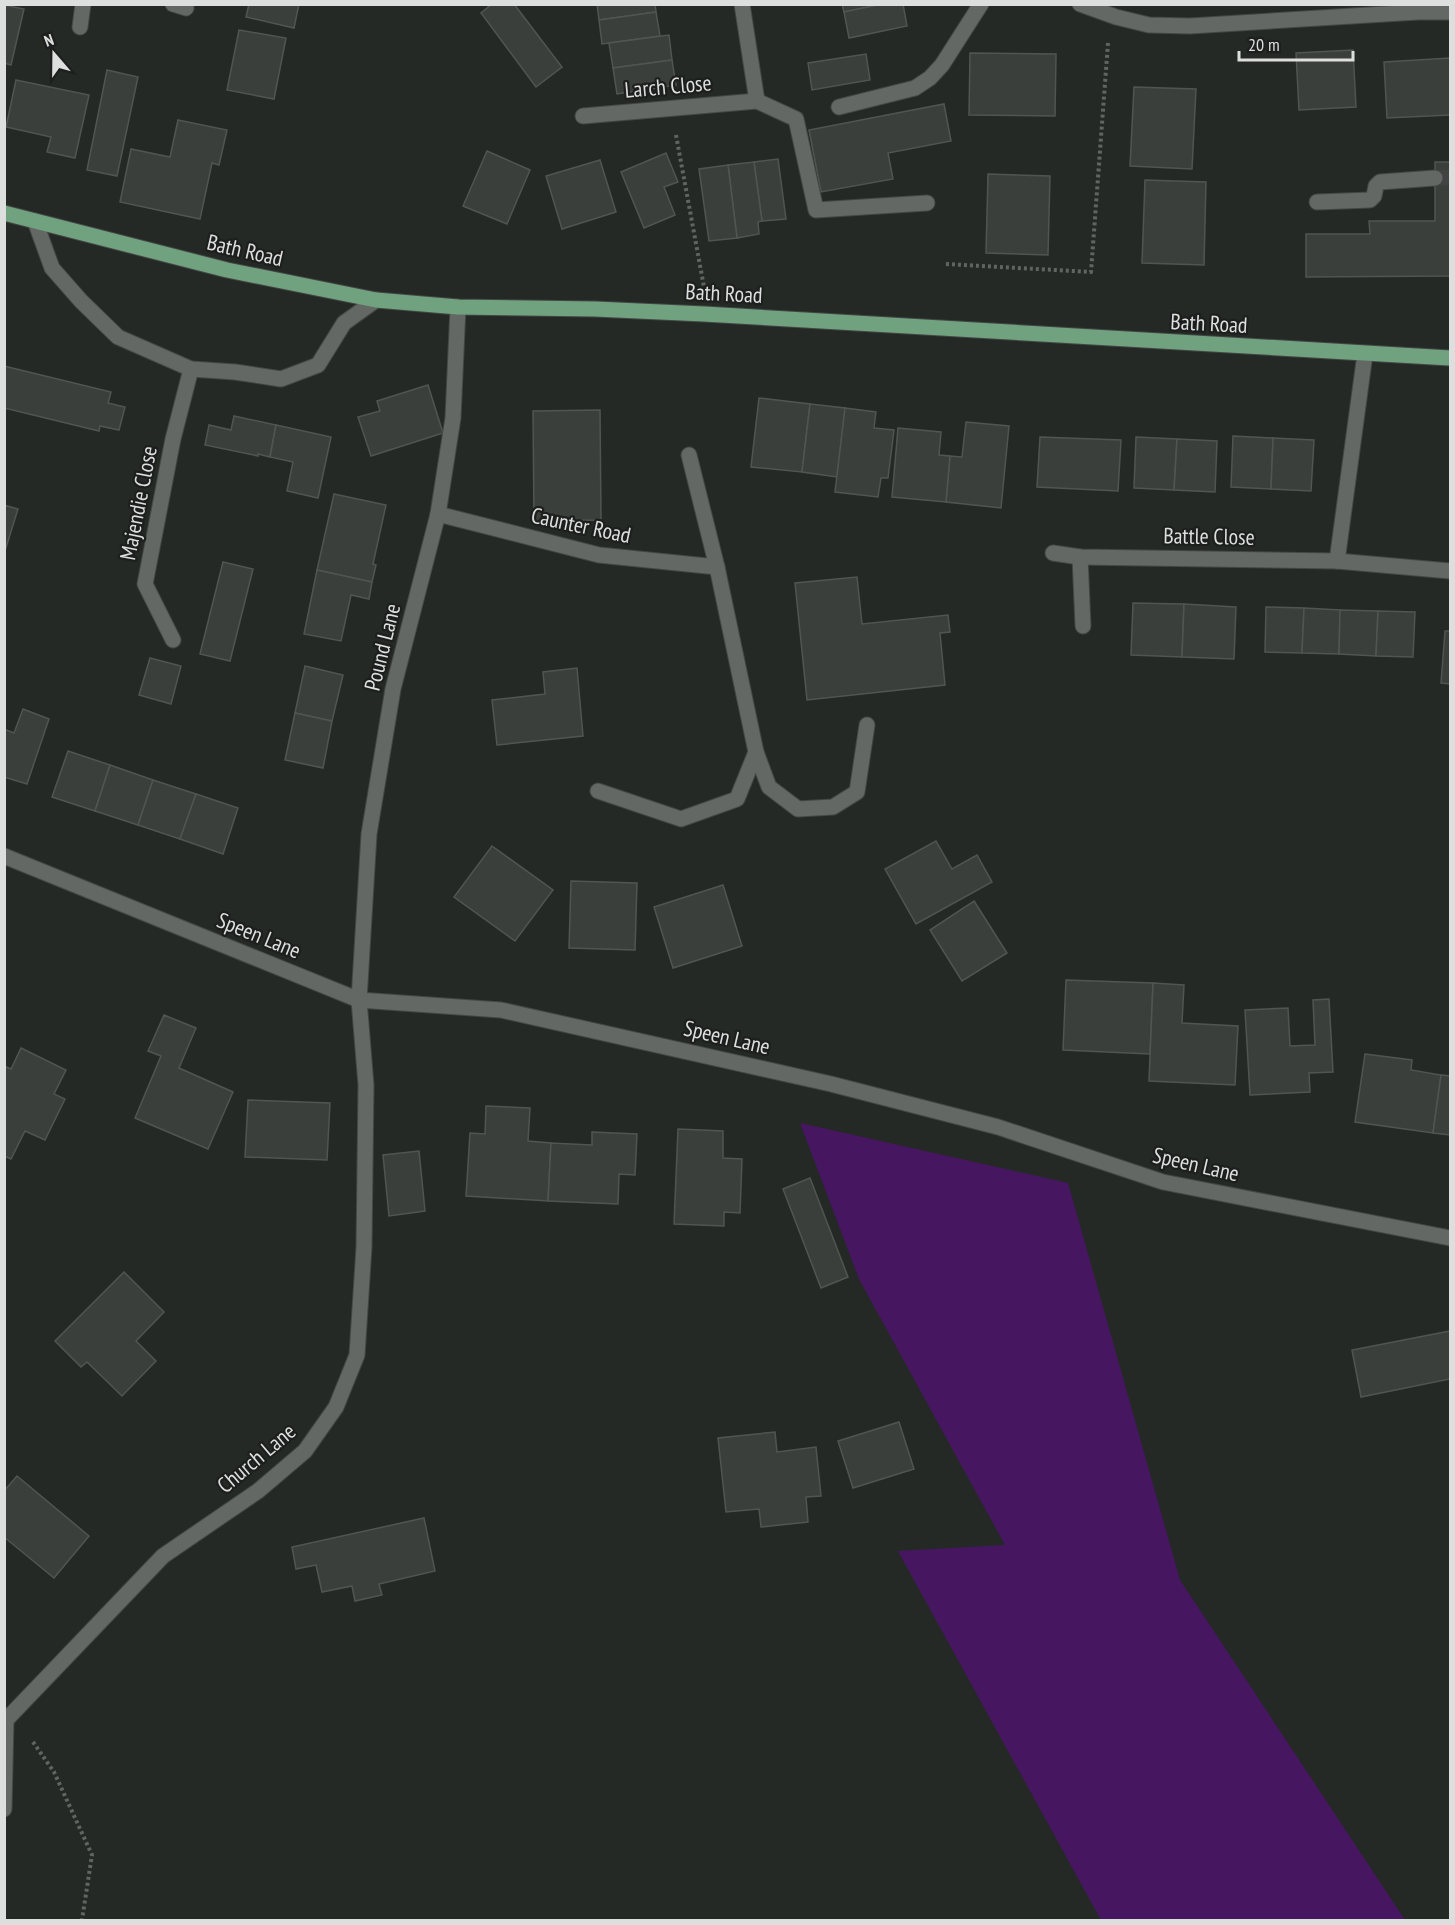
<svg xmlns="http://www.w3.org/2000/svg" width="1455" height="1925" font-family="'PT Sans Narrow',sans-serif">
<rect width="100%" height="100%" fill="#252926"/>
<polygon fill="#461760" points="800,1123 1068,1183 1180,1580 1405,1920 1101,1920 898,1551 1005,1545 859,1279"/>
<g fill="#3b3f3c" stroke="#515552" stroke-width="1.5">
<polygon points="249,4 299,4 294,28 246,17"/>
<polygon points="492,4 514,4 562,67 536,87 481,13"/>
<polygon points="597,4 655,4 656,12 599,20"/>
<polygon points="842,4 882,4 844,12"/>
<polygon points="882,4 903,4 907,26 849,38 844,12"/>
<polygon points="4,5 24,9 11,65 4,63"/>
<polygon points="656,12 660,36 602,44 599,20"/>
<polygon points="239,30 286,38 274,99 227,90"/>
<polygon points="669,35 672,60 613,68 609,43"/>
<polygon points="1353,50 1356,107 1299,110 1296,53"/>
<polygon points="970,53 1056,54 1055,116 969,115"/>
<polygon points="866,54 870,80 812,90 808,63"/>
<polygon points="1450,58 1450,115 1387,118 1384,62"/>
<polygon points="672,60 676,85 617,94 613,68"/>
<polygon points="107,70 138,77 117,176 87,170"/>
<polygon points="16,80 89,95 75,158 47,152 51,137 6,127"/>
<polygon points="1134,87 1196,89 1192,169 1130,166"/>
<polygon points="944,104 951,141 888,153 893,179 821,192 809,130"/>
<polygon points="178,120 227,130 219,165 212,163 200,219 120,202 131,149 170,157"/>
<polygon points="487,151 530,170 507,224 463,206"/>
<polygon points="666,153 678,182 664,187 675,215 644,228 621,172"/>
<polygon points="778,159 786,219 762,221 754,162"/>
<polygon points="600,160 616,212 562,229 546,176"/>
<polygon points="754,162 762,221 758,222 759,234 737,238 728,165"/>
<polygon points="1435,162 1450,162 1450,276 1306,277 1306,234 1370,234 1369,221 1435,221"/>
<polygon points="728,165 737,238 709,241 699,169"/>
<polygon points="988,174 1050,176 1048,255 986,253"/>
<polygon points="1145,180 1206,182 1204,265 1142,263"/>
<polygon points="4,366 111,392 108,403 125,407 119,430 100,426 99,431 4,408"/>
<polygon points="428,385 443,433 371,456 358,417 380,411 377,401"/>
<polygon points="759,398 810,404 802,472 751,467"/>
<polygon points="810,404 845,408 837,477 802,472"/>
<polygon points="845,408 876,412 874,428 894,430 888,478 881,478 878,497 835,492"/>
<polygon points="600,410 601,520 534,521 533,411"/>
<polygon points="234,416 276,425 270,457 258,454 258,456 205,445 209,425 231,430"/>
<polygon points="966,422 1009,426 1001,508 946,502 950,456 962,457"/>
<polygon points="276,425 331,437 318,498 287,491 293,462 270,457"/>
<polygon points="898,428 941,432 939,455 950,456 946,502 892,497"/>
<polygon points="1233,436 1273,438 1271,489 1231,487"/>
<polygon points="1040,437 1121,440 1118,491 1037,487"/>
<polygon points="1136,437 1177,439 1174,490 1134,488"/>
<polygon points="1273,438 1314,440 1311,491 1271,489"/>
<polygon points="1177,439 1217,441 1215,492 1174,490"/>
<polygon points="334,494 386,505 373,564 376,565 372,582 317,570"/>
<polygon points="4,505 18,509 4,554"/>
<polygon points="223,562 253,569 230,661 200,654"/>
<polygon points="317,570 372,582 369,599 351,595 341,641 304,634"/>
<polygon points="857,577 862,624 948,615 950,632 940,633 945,685 807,700 795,583"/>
<polygon points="1133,603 1184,604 1182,657 1131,655"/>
<polygon points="1184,604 1236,607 1234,659 1182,657"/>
<polygon points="1266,607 1304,608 1302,653 1265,652"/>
<polygon points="1304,608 1340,610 1339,654 1302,653"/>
<polygon points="1340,610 1378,611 1376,656 1339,654"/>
<polygon points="1378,611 1415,612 1413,657 1376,656"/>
<polygon points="1445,631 1450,631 1450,684 1441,683"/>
<polygon points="150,658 181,666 171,704 139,695"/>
<polygon points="305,666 343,675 332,721 295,713"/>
<polygon points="577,668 583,736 497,745 492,700 545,694 543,672"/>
<polygon points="23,709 49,719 27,784 4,777 4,729 14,733"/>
<polygon points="295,713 332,721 323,768 285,760"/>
<polygon points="68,751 110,765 95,811 52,797"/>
<polygon points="110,765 153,780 138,825 95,811"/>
<polygon points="153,780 196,794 180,839 138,825"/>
<polygon points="196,794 238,808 223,854 180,839"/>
<polygon points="936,841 952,869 977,855 992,882 916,924 885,869"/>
<polygon points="492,846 553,890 515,941 454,897"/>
<polygon points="571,881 637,883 635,950 569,948"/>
<polygon points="723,885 742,946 673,968 654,907"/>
<polygon points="974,901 1007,953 962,981 930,930"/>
<polygon points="1066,980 1153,983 1150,1054 1063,1050"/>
<polygon points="1153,983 1184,985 1182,1023 1238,1026 1235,1085 1149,1081"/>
<polygon points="1329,999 1333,1072 1309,1073 1310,1092 1250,1095 1245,1010 1288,1008 1290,1046 1315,1045 1313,1000"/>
<polygon points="164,1015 196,1028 179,1068 233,1092 208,1149 135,1118 161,1056 148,1051"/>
<polygon points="21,1048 66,1070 54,1094 65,1099 45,1140 25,1131 11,1159 4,1156 4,1066 11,1069"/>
<polygon points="1365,1054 1412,1060 1411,1070 1441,1075 1433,1133 1355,1122"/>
<polygon points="1441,1075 1450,1076 1450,1135 1433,1133"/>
<polygon points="248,1100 330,1103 327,1160 245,1157"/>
<polygon points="486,1106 530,1108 528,1141 551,1143 548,1201 466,1196 470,1133 485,1134"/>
<polygon points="678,1129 723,1131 723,1158 742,1159 740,1213 724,1212 724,1226 674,1224"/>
<polygon points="592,1132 637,1134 635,1175 619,1174 618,1204 548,1201 551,1143 592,1145"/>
<polygon points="419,1151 425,1211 389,1216 383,1155"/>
<polygon points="810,1178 848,1277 821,1288 783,1189"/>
<polygon points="124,1272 164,1312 136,1341 156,1361 122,1396 87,1362 81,1367 55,1341"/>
<polygon points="1450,1331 1450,1379 1361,1397 1352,1350"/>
<polygon points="899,1422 914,1469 853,1488 838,1441"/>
<polygon points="775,1432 777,1452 816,1447 821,1496 806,1497 808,1522 761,1527 759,1509 726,1512 718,1438"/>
<polygon points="17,1476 89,1536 54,1578 4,1537 4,1491"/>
<polygon points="424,1518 435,1571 379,1584 382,1595 355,1601 352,1586 322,1592 316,1565 296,1569 292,1547"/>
</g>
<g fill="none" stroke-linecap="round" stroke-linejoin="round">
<polyline stroke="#414442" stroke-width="15" stroke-dasharray="15 8" stroke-linecap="butt" points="1435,178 1450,177"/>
<defs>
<g id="minor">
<polyline points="173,4 186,8"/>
<polyline points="742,4 757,101"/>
<polyline points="1080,4 1116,17 1149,25 1190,26 1418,12 1450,12"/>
<polyline points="80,27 83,4"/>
<polyline points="839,107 915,88 930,78 942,65 981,4"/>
<polyline points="583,116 757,101 796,119 816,210 927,203"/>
<polyline points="1317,202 1370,200 1374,196 1376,186 1380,182 1435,178"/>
<polyline points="35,221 52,268 81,301 118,337 191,369 235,372 281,379 318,365 344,323 376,300"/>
<polyline points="689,455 717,567"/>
<polyline points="438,514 599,555 717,567 756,752 737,799 681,819 598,791"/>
<polyline points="1053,553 1080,557 1337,561 1450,571"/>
<polyline points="1080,557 1083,626"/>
<polyline points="1337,561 1365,354"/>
<polyline points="173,640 145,584 173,439 191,369"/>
<polyline points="756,752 769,787 798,809 833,807 857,792 867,725"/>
<polyline points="4,856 359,1000 501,1010 831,1084 998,1127 1163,1182 1450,1238"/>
<polyline points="4,1722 163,1556 258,1491 305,1451 336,1407 357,1355 364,1247 366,1085 359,1000 369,834 393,689 438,514 453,418 458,307"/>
<polyline points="4,1809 6,1720"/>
</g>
<polyline id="major" points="4,213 227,270 376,300 458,307 595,309 704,314 1450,358"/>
</defs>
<use href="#minor" stroke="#444745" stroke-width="17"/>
<use href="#major" stroke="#444745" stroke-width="17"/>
<g stroke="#616462" stroke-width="4" stroke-dasharray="3 3" stroke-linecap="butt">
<polyline points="676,135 704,287"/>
<polyline points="946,264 1091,272 1108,43"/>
<polyline points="33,1742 54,1772 92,1855 82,1920"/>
</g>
<use href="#minor" stroke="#646865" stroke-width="15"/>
<use href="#major" stroke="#71a280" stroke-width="15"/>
</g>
<g text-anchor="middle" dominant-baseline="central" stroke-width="4.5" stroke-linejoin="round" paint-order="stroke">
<g font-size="22" fill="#dddfde" stroke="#1c1f1d">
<text transform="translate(668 86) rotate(-5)">Larch Close</text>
<text transform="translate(245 250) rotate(13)">Bath Road</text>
<text transform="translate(724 293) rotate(3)">Bath Road</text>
<text transform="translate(1209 323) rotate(3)">Bath Road</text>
<text transform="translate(138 503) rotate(-79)">Majendie Close</text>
<text transform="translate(581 525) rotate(12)">Caunter Road</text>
<text transform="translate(1209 536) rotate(1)">Battle Close</text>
<text transform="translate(382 647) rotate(-76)">Pound Lane</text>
<text transform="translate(259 935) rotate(22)">Speen Lane</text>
<text transform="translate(727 1037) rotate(13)">Speen Lane</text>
<text transform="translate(1196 1164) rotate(13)">Speen Lane</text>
<text transform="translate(256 1458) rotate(-40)">Church Lane</text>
</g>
</g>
<rect width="1455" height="1925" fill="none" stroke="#dddfde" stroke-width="12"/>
<g transform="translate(54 54) rotate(340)" stroke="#1c1f1d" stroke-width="4.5" paint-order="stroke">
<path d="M0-4.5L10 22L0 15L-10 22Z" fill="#dddfde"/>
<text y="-9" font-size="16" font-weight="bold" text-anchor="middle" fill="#dddfde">N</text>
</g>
<path d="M1239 51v9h114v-9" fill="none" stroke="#dddfde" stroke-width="3"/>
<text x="1248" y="51" font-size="18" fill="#dddfde" stroke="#1c1f1d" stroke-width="4.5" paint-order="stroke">20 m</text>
</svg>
